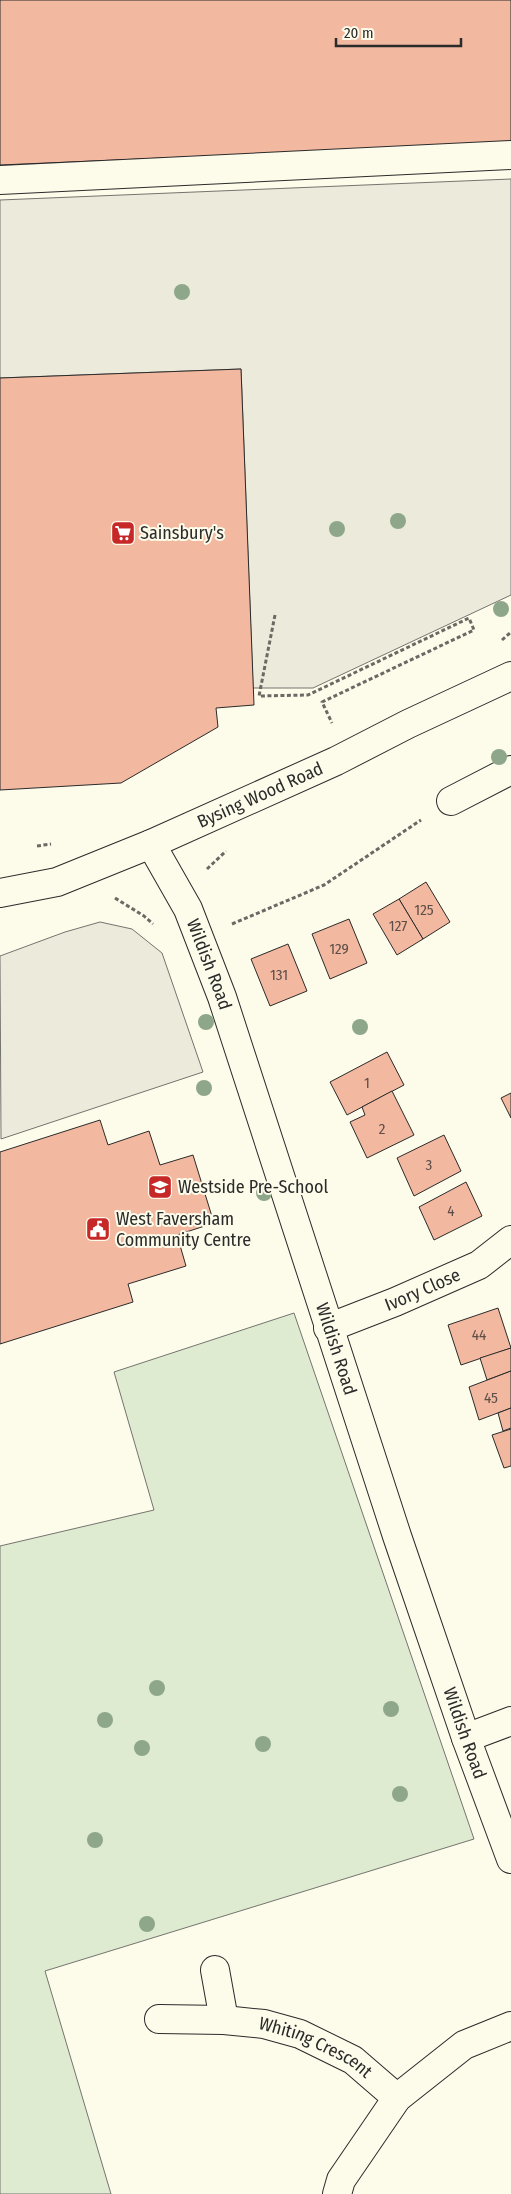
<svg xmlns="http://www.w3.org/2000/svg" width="511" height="2194" font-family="'Fira Sans Condensed',sans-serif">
<rect width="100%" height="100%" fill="#fdfbea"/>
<polygon fill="#deebd1" stroke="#74746e" points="294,1313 474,1839 45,1971 111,2194 0,2194 0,1546 154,1510 114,1372"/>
<g fill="#eceadb" stroke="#74746e">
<polygon points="511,179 511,595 313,688 253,688 241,369 0,378 0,200"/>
<polygon points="100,922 132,929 162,953 203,1072 1,1139 0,956 65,932"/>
</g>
<g fill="#f2b8a0" stroke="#2b2b2b">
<polygon points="0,0 511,0 511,143 0,165"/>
<polygon points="241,369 254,705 216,708 218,727 121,783 0,790 0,378"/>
<polygon points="426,882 450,922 423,939 399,899"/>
<polygon points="399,899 423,939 397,955 373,914"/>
<polygon points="349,919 367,963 330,979 312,934"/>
<polygon points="288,944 307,991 270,1006 251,959"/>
<polygon points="387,1052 404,1085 347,1115 330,1082"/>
<polygon points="392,1091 414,1135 367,1158 350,1122 365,1115 362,1107"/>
<polygon points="511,1093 511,1118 501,1098"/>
<polygon points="100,1120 108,1145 149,1131 160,1165 193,1155 214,1223 177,1235 186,1266 128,1284 133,1302 0,1344 0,1152"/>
<polygon points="444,1135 461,1171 414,1196 397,1158"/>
<polygon points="466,1182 482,1216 434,1240 419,1207"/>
<polygon points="498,1308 511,1348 461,1365 448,1325"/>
<polygon points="511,1348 511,1371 487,1380 480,1358"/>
<polygon points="511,1371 511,1408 479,1420 469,1387"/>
<polygon points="511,1408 511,1428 503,1431 498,1413"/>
<polygon points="511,1429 511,1466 504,1468 492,1435"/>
</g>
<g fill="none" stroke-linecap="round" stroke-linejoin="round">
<defs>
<g id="minor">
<polyline points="0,180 511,155"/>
<polyline points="451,801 511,770"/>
<path id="s1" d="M151,844l37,65 34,88 175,539 69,202 45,121"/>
<path id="s2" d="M0,893l57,-11 94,-38 185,-83 72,-37 103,-48"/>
<path id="s3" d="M328,1328l67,-26 84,-37 32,-25"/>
<polyline points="466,1738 511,1721"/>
<polyline points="215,1970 224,2020"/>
<path id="s4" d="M159,2019l65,1 40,4 36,10 53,26 44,38"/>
<polyline points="337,2194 341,2180 397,2098 464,2045 511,2026"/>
</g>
</defs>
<use href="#minor" stroke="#2b2b2b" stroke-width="30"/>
<g stroke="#6a6964" stroke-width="3" stroke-dasharray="4 2.5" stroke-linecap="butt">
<polyline points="275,615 259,696 308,695 469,618 474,630 322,702 332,723"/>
<polyline points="502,640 511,632"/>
<polyline points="37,846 51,844"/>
<polyline points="207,869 226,851"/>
<polyline points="115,898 144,916 153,924"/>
<polyline points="232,924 324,885 421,820"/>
</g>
<use href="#minor" stroke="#fdfbea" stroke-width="28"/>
</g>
<g fill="#8ea78a">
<circle cx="182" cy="292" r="8"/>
<circle cx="398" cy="521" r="8"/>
<circle cx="337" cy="529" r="8"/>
<circle cx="501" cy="609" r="8"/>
<circle cx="499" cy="757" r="8"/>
<circle cx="206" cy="1022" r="8"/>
<circle cx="360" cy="1027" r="8"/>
<circle cx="204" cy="1088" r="8"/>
<circle cx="264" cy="1193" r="8"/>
<circle cx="157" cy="1688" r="8"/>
<circle cx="391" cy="1709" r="8"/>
<circle cx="105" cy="1720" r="8"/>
<circle cx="263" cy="1744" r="8"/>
<circle cx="142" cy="1748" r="8"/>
<circle cx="400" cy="1794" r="8"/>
<circle cx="95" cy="1840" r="8"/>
<circle cx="147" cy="1924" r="8"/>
</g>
<defs>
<symbol id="supermarket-square" viewBox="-11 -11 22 22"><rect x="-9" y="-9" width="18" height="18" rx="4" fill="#c62828" stroke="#fdfbea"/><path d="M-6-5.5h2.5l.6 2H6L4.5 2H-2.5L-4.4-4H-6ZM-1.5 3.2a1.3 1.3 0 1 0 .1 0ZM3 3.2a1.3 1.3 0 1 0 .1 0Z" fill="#fff"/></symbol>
<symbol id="school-square" viewBox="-11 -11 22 22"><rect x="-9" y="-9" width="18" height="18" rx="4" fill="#c62828" stroke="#fdfbea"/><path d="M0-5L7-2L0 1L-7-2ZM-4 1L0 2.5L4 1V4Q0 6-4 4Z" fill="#fff"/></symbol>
<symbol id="civic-square" viewBox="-11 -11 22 22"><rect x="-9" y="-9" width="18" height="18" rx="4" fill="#c62828" stroke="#fdfbea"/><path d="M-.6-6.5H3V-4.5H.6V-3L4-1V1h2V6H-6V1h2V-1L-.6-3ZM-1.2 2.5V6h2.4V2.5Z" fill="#fff"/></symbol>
</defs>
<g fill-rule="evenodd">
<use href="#supermarket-square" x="109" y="519" width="28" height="28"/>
<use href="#school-square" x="146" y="1173" width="28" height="28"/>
<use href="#civic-square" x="84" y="1215" width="28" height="28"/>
</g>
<g text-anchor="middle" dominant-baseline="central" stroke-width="4" stroke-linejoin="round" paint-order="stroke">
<g font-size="15" fill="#5d4e48">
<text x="424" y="910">125</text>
<text x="398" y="926">127</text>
<text x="339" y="949">129</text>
<text x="279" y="975">131</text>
<text x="367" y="1083">1</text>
<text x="382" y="1129">2</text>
<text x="429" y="1165">3</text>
<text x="451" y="1211">4</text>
<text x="479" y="1335">44</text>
<text x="491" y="1398">45</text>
</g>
<g font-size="18" fill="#2b2b2b" stroke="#fdfbea" text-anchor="start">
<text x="140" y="533">Sainsbury's</text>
<text x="178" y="1187">Westside Pre-School</text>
<text x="116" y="1219">West Faversham<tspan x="116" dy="21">Community Centre</tspan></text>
</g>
<g font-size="18" fill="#2b2b2b" stroke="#fdfbea">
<text stroke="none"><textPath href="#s2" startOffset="279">Bysing Wood Road</textPath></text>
<text stroke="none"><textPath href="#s1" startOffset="134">Wildish Road</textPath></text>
<text stroke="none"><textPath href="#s3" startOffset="102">Ivory Close</textPath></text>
<text stroke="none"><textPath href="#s1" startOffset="539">Wildish Road</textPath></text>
<text stroke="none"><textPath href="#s1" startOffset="944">Wildish Road</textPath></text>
<text stroke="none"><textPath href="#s4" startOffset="162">Whiting Crescent</textPath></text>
</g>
</g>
<path d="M336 38v8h125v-8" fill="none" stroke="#2b2b2b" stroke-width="2.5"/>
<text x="344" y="38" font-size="15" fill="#2b2b2b" stroke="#fdfbea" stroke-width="4" paint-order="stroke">20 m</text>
</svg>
